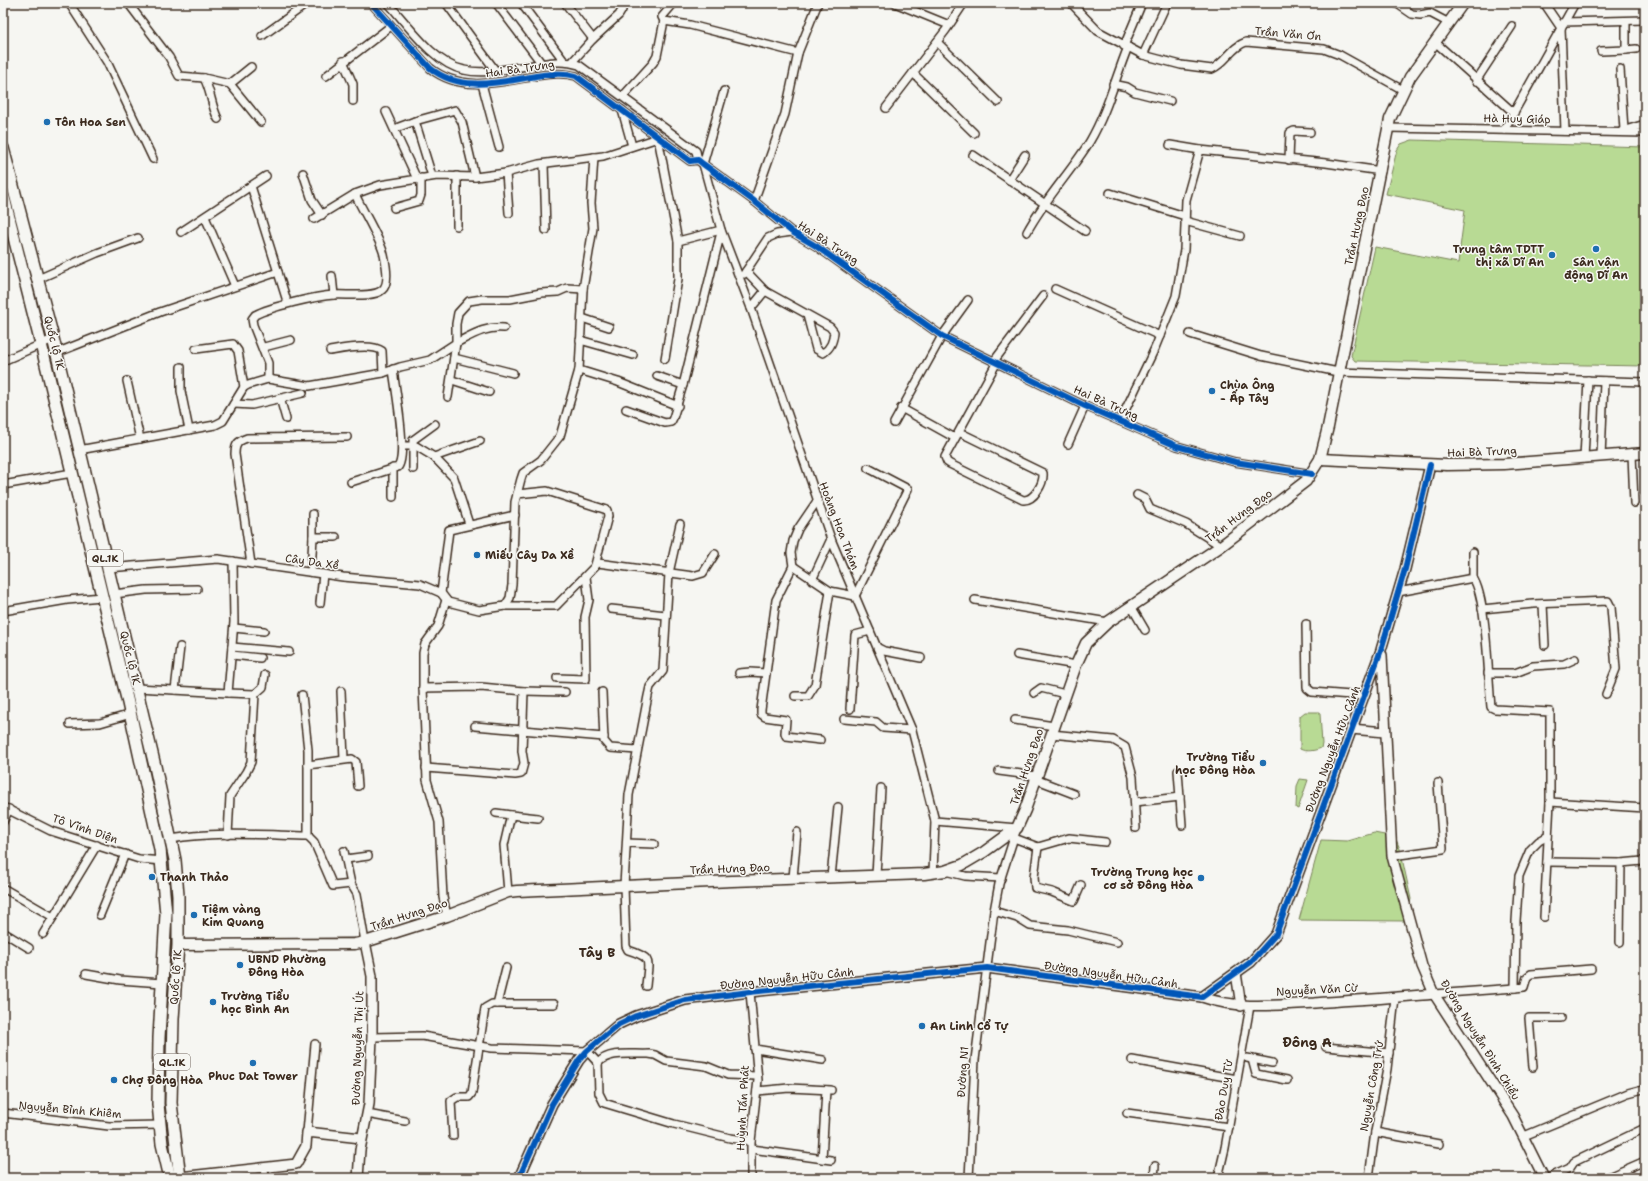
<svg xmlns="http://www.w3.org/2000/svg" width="1648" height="1181" font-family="'Shantell Sans',sans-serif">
<rect width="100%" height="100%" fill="#f6f6f2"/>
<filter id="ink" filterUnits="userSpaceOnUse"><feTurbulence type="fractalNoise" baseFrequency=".025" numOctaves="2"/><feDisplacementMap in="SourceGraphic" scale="8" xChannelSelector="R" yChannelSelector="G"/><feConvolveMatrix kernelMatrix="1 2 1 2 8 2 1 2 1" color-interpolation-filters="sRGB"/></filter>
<g filter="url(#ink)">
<g fill="#b8da94" stroke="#7a8259">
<polygon points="1412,140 1645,147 1645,366 1355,361 1351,356 1375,247 1458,263 1465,210 1386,194 1397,150 1401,144"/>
<path d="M1305,712h14l1,2 2,30 -1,4c-6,3 -16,4 -21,1v-33z"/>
<polygon points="1300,779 1308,780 1298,809 1296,808 1297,786"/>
<polygon points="1374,833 1395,837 1400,849 1411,899 1405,921 1299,920 1321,840 1347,841"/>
</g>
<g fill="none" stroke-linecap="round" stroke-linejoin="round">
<defs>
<g id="minor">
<polyline points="69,3 107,62 153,159"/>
<polyline points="128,3 169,57 179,76 204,78 230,84 261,122"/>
<path d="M371,3l59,65c31,25 70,14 106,8 14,-2 27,-4 40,0l114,85 8,-1 5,4 51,37 38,31 24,14 126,90 143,70 92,40 58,16 77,12"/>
<path d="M388,3c20,22 46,61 76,67 21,5 44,-2 64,-4 17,-3 34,-7 51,-1l117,86 2,9"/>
<polyline points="446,3 495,70"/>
<polyline points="496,3 542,64"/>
<polyline points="521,3 564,61"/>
<polyline points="565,3 593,39"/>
<polyline points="674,3 662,17 664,21 690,25 798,53"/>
<polyline points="895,3 949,25"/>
<path d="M1071,3l27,28 45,24 38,10 31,4c14,-6 19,-22 34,-27l78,7 16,6 63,35"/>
<polyline points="1396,3 1412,14 1420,15 1430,13 1449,23"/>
<polyline points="1544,3 1561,28 1565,131"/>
<polyline points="1564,22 1645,20"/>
<polyline points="262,36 308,3"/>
<polyline points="937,42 998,102"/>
<polyline points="1435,42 1514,113"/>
<polyline points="1124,46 1142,3"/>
<polyline points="1626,50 1636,49"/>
<polyline points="1601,51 1626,50 1626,21"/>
<polyline points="1143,55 1167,3"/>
<polyline points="343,61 353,84 353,101"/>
<polyline points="572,62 593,39 619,15 622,10 621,3"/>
<polyline points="1620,69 1624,130"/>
<polyline points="913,73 974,133"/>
<polyline points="326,76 391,26"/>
<path d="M204,78c7,13 7,27 14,41"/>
<polyline points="1476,81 1512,26"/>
<polyline points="230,84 251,67"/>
<polyline points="482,84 499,147"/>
<polyline points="1113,84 1127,87 1135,92 1170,101"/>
<polyline points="724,91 703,164 721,230 751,308 831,539 912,730 935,821 933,873"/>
<polyline points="623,96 653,63 657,56 664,21"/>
<polyline points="886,108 946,30 964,3"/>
<polyline points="622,110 632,146"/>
<polyline points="386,112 417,179"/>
<polyline points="415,121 455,110 462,122 475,177"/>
<polyline points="399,127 415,121 432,176"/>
<polyline points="1388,128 1645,133"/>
<polyline points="1504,130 1575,3"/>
<polyline points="1622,131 1645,124"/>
<polyline points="1170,145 1200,150"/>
<polyline points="973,155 1085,231"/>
<polyline points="1289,160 1290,133 1294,131 1310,132"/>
<polyline points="544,164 546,230"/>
<polyline points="303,173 312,200 322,215"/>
<polyline points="506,173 509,213"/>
<polyline points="1009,180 1025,155"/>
<polyline points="251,186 286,298"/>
<polyline points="1110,193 1185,216"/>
<polyline points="754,201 785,114 798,53 818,3"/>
<polyline points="394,208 419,201 421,195 421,178"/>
<polyline points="205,217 235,286"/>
<polyline points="314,219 355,194 380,185 437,176 475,177 506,173 539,164 603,156 658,138 678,241 678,279 665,359"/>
<polyline points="1185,221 1240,236"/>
<polyline points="457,226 457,176"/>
<polyline points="181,232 266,176"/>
<path d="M1027,232c17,-32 44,-60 63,-91 17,-29 25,-62 38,-94"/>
<polyline points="678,241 721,230"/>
<path d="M746,271l19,20 65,36 4,5c-1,9 -3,16 -11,21l-7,-4 -9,-34"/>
<polyline points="744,274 768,238 777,234 792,232"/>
<polyline points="332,276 334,295"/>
<polyline points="38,279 97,253 138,238"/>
<polyline points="1055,289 1160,336"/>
<polyline points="751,308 765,291"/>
<polyline points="582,318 609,327"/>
<polyline points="1190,334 1261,356 1338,372 1645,382"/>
<polyline points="580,340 633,355"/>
<polyline points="264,347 291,340"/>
<polyline points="196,349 233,344 238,351 244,387"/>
<path d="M330,351c12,-2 42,-8 52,0l1,22"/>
<polyline points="56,353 160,312 278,272"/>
<polyline points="454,358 513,373"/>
<polyline points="3,361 53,339"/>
<polyline points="994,361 1043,296"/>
<polyline points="181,367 181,391 189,430"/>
<polyline points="579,370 618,382 678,406"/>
<polyline points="657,376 683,385"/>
<path d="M268,379v-16l-15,-38 -1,-6 3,-4c15,-8 61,-19 79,-20 12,-1 39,3 48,-5 8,-6 4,-26 2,-35 -3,-15 -22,-45 -29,-61"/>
<polyline points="452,380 489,392"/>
<polyline points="127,381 140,439"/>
<path d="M448,397l8,-54c16,-8 30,-17 48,-15"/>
<polyline points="280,398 286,419"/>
<polyline points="234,404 252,405 303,393"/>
<polyline points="901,408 955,438"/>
<polyline points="626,409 665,423 671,422 673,418 683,385 721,232"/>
<polyline points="1120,421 1155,348 1176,296 1184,250 1186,200 1200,150 1326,163 1381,171"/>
<polyline points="894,423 942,336 968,300"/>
<path d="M959,432l84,41c1,10 -9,28 -20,27l-73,-36 -3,-2 -2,-5 52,-95"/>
<polyline points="1068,444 1085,406"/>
<polyline points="402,446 416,446 434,457 480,441"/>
<polyline points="79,450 215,425 223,421 244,387 248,385 268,379 309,386 383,373 400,367 430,360 456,343 456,324 458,313 469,301 482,299 510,299 541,293 558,292 567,288 583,289"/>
<polyline points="1632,454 1634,503"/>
<polyline points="434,457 454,478 469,524"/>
<polyline points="1601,457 1604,381"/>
<polyline points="1584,458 1588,380"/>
<polyline points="413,469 413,440 435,424"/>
<path d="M351,482l47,-15c10,-14 -3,-79 -5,-98"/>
<polyline points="3,485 72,473"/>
<polyline points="517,494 547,491 607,510 608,516 595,565"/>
<polyline points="1137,495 1145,499 1150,509 1186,524 1221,546"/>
<polyline points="393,497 393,468"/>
<polyline points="817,501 798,529 793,541 791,553 793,566 776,600 761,710 761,714 765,717 786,720 785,733 786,736 820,740"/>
<polyline points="313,537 313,514"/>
<path d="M251,564l-16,-110c0,-10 3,-13 12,-16l100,-1"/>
<polyline points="793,566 830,591 855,596 908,489 868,468"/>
<polyline points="108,568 218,559 343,577 420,584 441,593 448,602 479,610 505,606 556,606 598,563 693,576 703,573 715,554"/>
<polyline points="311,572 313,537 336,537"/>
<polyline points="1473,578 1473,552"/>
<polyline points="812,580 831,539"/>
<path d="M1398,592l75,-14c14,20 15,100 18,129l4,2 55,3v90l-6,115"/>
<polyline points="441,593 449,530 515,515"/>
<polyline points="114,594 146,590 197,589"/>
<polyline points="446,600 438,626 425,644 423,653 423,688 427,780 439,822 443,897 447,916"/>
<polyline points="975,600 1108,622"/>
<polyline points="320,603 323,574"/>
<polyline points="1543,604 1545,645"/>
<polyline points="505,606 510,598 512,585 515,502 521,479 523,473 541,460 560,436 579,370 583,289 593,228 591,203 594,157"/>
<polyline points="1131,606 1145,630"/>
<polyline points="611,609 666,615"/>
<polyline points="1482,609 1533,604 1608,601 1611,607 1616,669 1606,694"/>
<polyline points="3,611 67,600 102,597"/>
<polyline points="1306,624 1307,688 1312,692 1364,696"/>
<polyline points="234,628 264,631"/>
<polyline points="232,647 289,652"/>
<polyline points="878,648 884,651 921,658"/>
<polyline points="232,655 260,658"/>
<polyline points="1017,655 1076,665"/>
<polyline points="739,673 750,672 766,673"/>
<polyline points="1488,673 1515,673 1533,666 1564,664 1575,659"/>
<polyline points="557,678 586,679 585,617 589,600 586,577"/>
<polyline points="137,688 228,693 234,622 233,561"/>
<polyline points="423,688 481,687 524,691 522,751 524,763 521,774 515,775 426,768"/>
<polyline points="175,690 180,647"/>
<polyline points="341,691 344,759"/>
<polyline points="524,691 565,692"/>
<polyline points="602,692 604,741 610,748 637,750"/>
<polyline points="228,693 255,694 263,687 265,675"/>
<polyline points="1034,693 1041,688 1065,694"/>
<polyline points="302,695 308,750 308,836"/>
<polyline points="795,696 808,696 815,685 830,591"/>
<polyline points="850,709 855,635 870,631"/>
<polyline points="844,719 876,722 883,728 912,730"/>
<polyline points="1015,720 1054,726"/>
<polyline points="70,724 100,723 131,714"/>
<polyline points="475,726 604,737"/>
<polyline points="1051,734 1113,740 1125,747 1133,777 1136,828"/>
<polyline points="308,765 352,759 356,762 358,786"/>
<polyline points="999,771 1036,776"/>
<polyline points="1178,771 1182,825"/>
<polyline points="1035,779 1074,794"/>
<polyline points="1135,802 1180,797"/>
<polyline points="1550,802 1645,808"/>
<polyline points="3,807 51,831 139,859 162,861"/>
<polyline points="496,813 511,815"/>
<polyline points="935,821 1017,828 999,884 994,911 975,1060 969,1178"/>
<polyline points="3,822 9,809"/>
<polyline points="228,835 230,796 246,772 251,762 255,694"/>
<polyline points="1014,838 1038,847 1069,838 1105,842"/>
<path d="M171,839c44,-8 92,-4 137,-3l6,6 19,44 18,-2 6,10 8,48"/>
<polyline points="627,843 654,844"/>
<polyline points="1038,847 1034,877 1035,888 1052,892 1074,901 1081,885"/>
<polyline points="344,851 351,884"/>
<polyline points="1392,856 1443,849 1438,783"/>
<polyline points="346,859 368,856"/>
<polyline points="1547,862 1621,863 1620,942"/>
<polyline points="1621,863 1642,861"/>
<polyline points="945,871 965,876 1001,878"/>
<polyline points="876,875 881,788"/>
<polyline points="831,877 838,807"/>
<polyline points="793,878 797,832"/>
<polyline points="3,888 53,917"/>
<polyline points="508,892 504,845 511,815 538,818"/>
<polyline points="994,911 1017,918 1030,926 1068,930 1117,942"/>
<polyline points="100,915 125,854"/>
<polyline points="3,932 29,948"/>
<polyline points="43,934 97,845"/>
<polyline points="86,974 120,980 162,983"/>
<path d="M646,986c2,-25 8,-28 -18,-36l-2,-4 -2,-60 5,-91 19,-99 2,-9 13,-16 6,-98 11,-49"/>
<polyline points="1515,988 1516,921 1519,876 1530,850 1539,841 1548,836"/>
<polyline points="750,992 758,1080 751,1141 751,1178"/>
<polyline points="1434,994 1515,988 1524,987 1527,977 1531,974 1591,969"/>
<polyline points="497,1004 506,968"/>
<polyline points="372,1037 422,1036 492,1048 587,1051 598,1063 599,1093 604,1103 674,1124 730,1138 751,1141"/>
<polyline points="1326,1047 1389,1053"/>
<polyline points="755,1049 823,1060"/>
<polyline points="1247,1058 1272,1063"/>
<polyline points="1252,1059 1256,1074 1287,1080"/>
<polyline points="1132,1060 1237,1079"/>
<path d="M598,1063c11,-13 35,-8 51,-9l6,1 11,6 40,5 22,9 29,1"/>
<polyline points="1533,1067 1529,1018 1561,1018"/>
<polyline points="757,1091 789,1088 831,1090"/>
<polyline points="3,1113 109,1126 160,1125"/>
<polyline points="1127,1113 1229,1127"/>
<polyline points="367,1114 405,1121"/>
<polyline points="307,1132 315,1044"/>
<polyline points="1375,1132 1439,1144"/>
<polyline points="453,1136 451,1101 457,1097 469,1097 472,1093 485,1008 492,1004 554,1004"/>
<polyline points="1524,1136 1628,1093 1643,1089"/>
<polyline points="752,1149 831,1160"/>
<polyline points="822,1159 826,1090"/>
<polyline points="1154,1178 1155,1166"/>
<polyline points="1218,1178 1225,1148 1250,1006"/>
<polyline points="1369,1178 1375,1132 1387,1069 1395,998"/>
<polyline points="1548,1178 1570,1168 1574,1162 1645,1128"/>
<polyline points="1606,1178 1645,1161"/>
</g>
<g id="tertiary">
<polyline points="1382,655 1392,856 1422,966 1434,994 1513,1116 1544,1178"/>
<polyline points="1351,729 1385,732"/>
<polyline points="1236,973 1241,1006"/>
<path d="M1202,997c37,13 74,8 113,6 39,-3 79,-5 119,-9"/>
<polyline points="180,1177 296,1164 306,1146 307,1132 361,1138"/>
<polyline points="358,1178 360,1150 369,1104 372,1037 372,976 365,942"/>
<polyline points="519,1178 552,1104 579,1060 587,1051 619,1024 636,1016 685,1000 750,992 987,968 1202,997 1251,962 1276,934 1381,650 1405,569 1430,465"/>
</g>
<g id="secondary">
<polyline points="1320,459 1447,465 1504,464 1645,453"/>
<polyline points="178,945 355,944 365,942 447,916 508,892 517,891 732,881 924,874 945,871 962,865 984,852 1017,828 1025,810 1076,665 1086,643 1108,622 1221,546 1306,481 1320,459 1328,427 1390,119 1410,77 1463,3"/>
</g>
<g id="primary">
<polyline points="3,148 52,334 155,766 175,860 178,895 178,945 173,1019 171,1103 180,1178"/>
<polyline points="3,194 41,344 128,703 160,849 166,914 159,1038 158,1104 162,1144 170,1178"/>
</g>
</defs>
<use href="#minor" stroke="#3b2a1e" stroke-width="10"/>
<use href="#tertiary" stroke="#3b2a1e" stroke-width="12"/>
<use href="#secondary" stroke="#3b2a1e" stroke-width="13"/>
<use href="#primary" stroke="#3b2a1e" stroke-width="14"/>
<use href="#minor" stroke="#f6f6f2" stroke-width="7"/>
<use href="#tertiary" stroke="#f6f6f2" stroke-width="9"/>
<use href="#secondary" stroke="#f6f6f2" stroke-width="10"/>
<use href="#primary" stroke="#f6f6f2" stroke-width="11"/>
<defs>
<g id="cycleway">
<path d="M371,3l59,65c31,25 70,14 106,8 14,-2 27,-4 40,0l114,85 8,-1 5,4 51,37 38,31 24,14 126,90 143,70 92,40 58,16 77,12"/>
<polyline points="519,1178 552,1104 579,1060 587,1051 619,1024 636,1016 685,1000 750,992 987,968 1202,997 1251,962 1276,934 1381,650 1405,569 1430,465"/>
</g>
</defs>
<use href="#cycleway" stroke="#f6f6f2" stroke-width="8"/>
<use href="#cycleway" stroke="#0057b8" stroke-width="6"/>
</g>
</g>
<g fill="#1f6fb2" stroke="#f6f6f2" stroke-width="1.5">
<circle cx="47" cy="122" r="4"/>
<circle cx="1596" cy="249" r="4"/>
<circle cx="1552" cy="255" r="4"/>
<circle cx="1212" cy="391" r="4"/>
<circle cx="477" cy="555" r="4"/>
<circle cx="1263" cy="763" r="4"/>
<circle cx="152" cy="877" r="4"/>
<circle cx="1201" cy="878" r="4"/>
<circle cx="194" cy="915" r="4"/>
<circle cx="240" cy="965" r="4"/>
<circle cx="213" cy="1002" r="4"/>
<circle cx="922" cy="1026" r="4"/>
<circle cx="253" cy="1063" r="4"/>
<circle cx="114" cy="1080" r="4"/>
</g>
<g text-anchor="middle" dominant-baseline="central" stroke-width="3" stroke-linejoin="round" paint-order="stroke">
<g fill="#f6f6f2" stroke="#73675e" stroke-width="1">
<rect x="87" y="550" width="36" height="16" rx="3"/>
<rect x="154" y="1054" width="36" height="16" rx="3"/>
</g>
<g font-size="10" font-weight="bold" fill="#3b2a1e">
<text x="105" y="558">QL.1K</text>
<text x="172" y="1062">QL.1K</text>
</g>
<g font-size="11" fill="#3b2a1e" stroke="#f6f6f2">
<text transform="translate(1288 34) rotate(5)">Trần Văn Ơn</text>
<text transform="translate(520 69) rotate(-8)">Hai Bà Trưng</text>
<text transform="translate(1517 119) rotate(1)">Hà Huy Giáp</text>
<text transform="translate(1357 226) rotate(-78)">Trần Hưng Đạo</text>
<text transform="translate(828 243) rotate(33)">Hai Bà Trưng</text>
<text transform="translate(54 343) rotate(76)">Quốc lộ 1K</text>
<text transform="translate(1106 403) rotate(24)">Hai Bà Trưng</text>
<text transform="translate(1482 452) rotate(-2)">Hai Bà Trưng</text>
<text transform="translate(1239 516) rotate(-37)">Trần Hưng Đạo</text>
<text transform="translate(839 526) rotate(69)">Hoàng Hoa Thám</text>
<text transform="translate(312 562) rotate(8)">Cây Da Xề</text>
<text transform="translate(130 658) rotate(76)">Quốc lộ 1K</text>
<text transform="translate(1333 749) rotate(-69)">Đường Nguyễn Hữu Cảnh</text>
<text transform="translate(1027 767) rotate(-71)">Trần Hưng Đạo</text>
<text transform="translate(85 829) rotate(19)">Tô Vĩnh Diện</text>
<text transform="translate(730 869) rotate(-2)">Trần Hưng Đạo</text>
<text transform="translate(409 915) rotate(-18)">Trần Hưng Đạo</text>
<text transform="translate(1111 975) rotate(8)">Đường Nguyễn Hữu Cảnh</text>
<text transform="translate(176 977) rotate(-86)">Quốc lộ 1K</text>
<text transform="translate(787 979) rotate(-6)">Đường Nguyễn Hữu Cảnh</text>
<text transform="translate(1317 990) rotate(-3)">Nguyễn Văn Cừ</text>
<text transform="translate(1480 1040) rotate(58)">Đường Nguyễn Đình Chiểu</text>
<text transform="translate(358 1048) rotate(-88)">Đường Nguyễn Thị Út</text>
<text transform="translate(963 1072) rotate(-86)">Đường N1</text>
<text transform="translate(1372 1086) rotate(-80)">Nguyễn Công Trứ</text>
<text transform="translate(1224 1090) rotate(-80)">Đào Duy Từ</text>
<text transform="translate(743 1108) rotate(-87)">Huỳnh Tấn Phát</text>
<text transform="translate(70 1110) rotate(5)">Nguyễn Bỉnh Khiêm</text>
</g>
<g font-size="11" font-weight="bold" fill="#3b2a1e" stroke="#f6f6f2" text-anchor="start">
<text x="55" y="122">Tôn Hoa Sen</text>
<text x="1544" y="249" text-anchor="end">Trung tâm TDTT<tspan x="1544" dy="13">thị xã Dĩ An</tspan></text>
<text x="1596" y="262" text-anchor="middle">Sân vận<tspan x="1596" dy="13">động Dĩ An</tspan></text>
<text x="1220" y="385">Chùa Ông<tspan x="1220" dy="13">- Ấp Tây</tspan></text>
<text x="485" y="555">Miếu Cây Da Xề</text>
<text x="1255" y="757" text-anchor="end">Trường Tiểu<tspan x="1255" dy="13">học Đông Hòa</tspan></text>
<text x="1193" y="872" text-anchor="end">Trường Trung học<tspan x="1193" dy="13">cơ sở Đông Hòa</tspan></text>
<text x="160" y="877">Thanh Thảo</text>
<text x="202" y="909">Tiệm vàng<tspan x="202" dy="13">Kim Quang</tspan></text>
<text x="248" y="959">UBND Phường<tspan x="248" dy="13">Đông Hòa</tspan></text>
<text x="221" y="996">Trường Tiểu<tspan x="221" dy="13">học Bình An</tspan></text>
<text x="930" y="1026">An Linh Cổ Tự</text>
<text x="253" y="1076" text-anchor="middle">Phuc Dat Tower</text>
<text x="122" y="1080">Chợ Đông Hòa</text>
</g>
<g font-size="13" font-weight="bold" fill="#3b2a1e" stroke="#f6f6f2">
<text x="597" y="952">Tây B</text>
<text x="1307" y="1042">Đông A</text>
</g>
</g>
<rect width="1648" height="1181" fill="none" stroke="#f6f6f2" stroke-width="16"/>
<rect x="8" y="8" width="1632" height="1165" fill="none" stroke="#3b2a1e" stroke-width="1.5" filter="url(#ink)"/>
</svg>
